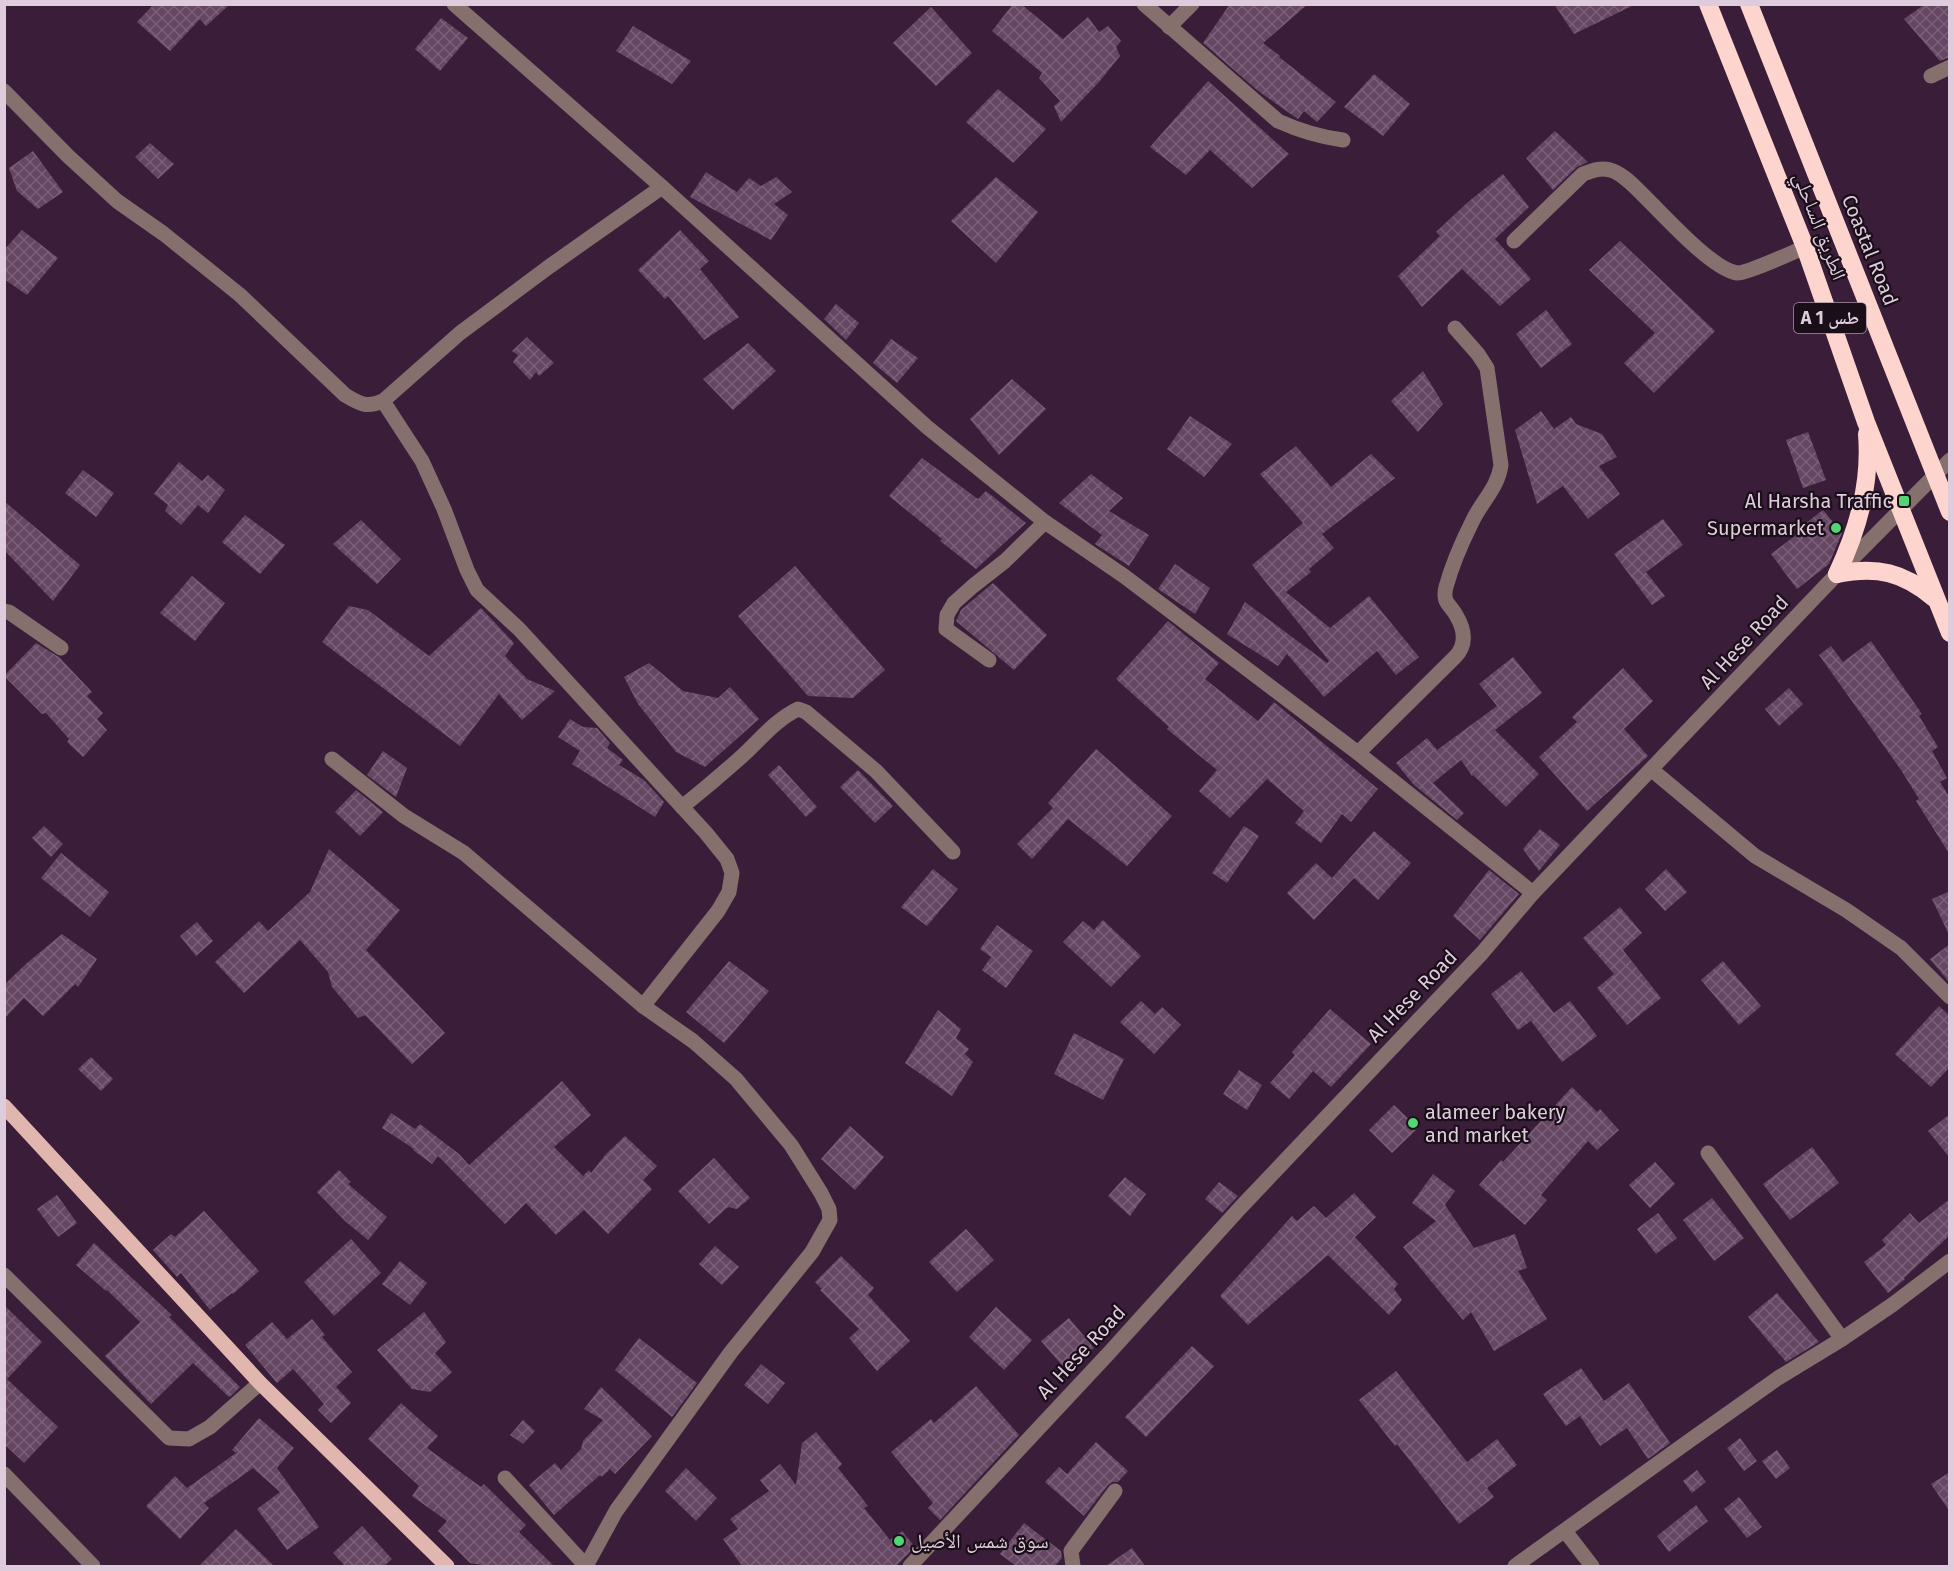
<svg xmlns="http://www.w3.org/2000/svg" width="1954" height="1571" font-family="'Fira Sans','Noto Naskh Arabic',sans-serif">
<defs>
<pattern id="building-cross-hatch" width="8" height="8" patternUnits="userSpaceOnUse" patternTransform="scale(1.5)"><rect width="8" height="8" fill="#654763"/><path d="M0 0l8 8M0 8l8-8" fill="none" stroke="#7b6079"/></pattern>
</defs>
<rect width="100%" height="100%" fill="#3a1e39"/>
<g fill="url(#building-cross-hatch)">
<polygon points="154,4 230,4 206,26 200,19 170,51 137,22"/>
<polygon points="1013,4 1021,4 1063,39 1088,17 1099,32 1108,26 1121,41 1116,47 1120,56 1099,82 1061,122 1054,106 1060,101 1039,78 1042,73 992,31"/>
<polygon points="1230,4 1308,4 1263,43 1280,56 1279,57 1336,102 1317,122 1304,111 1298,119 1295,117 1257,90 1203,43"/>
<polygon points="1554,4 1636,4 1574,34"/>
<polygon points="1925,4 1950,4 1950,57 1940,61 1904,19"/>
<polygon points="931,7 972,53 936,86 893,43"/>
<polygon points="441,18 468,38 440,71 415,49"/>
<polygon points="633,26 691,61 672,84 616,51"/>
<polygon points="1374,74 1410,104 1383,136 1344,107"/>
<polygon points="1208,81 1289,154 1252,188 1210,150 1186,175 1150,147"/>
<polygon points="998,89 1046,129 1013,163 966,122"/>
<polygon points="1555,131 1588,162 1577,167 1553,190 1526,158"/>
<polygon points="150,143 174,164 158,179 135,157"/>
<polygon points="33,151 63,192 38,209 17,191 9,168"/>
<polygon points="706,172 737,192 749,178 761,186 776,177 792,192 774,204 788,215 771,240 690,197"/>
<polygon points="1503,174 1529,207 1495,239 1531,279 1500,306 1462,269 1422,307 1398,276 1440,236 1436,232 1468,202"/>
<polygon points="996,177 1038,212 996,263 951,221"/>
<polygon points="22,230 58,258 27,295 4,279 4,250"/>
<polygon points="680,230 709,261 700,269 739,317 704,340 668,296 665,299 638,270"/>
<polygon points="1620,241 1715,331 1654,393 1624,363 1655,333 1589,270"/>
<polygon points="836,304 859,323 846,340 824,319"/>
<polygon points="1546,310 1572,344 1541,368 1516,334"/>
<polygon points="527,337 554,363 539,376 536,372 530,380 513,362 518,355 512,351"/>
<polygon points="891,339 918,358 897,383 873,363"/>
<polygon points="748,343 776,371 733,410 703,379"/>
<polygon points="1423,371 1443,404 1418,432 1391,401"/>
<polygon points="1012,379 1046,409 999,455 970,419"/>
<polygon points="1541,411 1554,429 1571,417 1576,424 1602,434 1617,457 1599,466 1620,494 1588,519 1563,486 1537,504 1515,430"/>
<polygon points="1190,416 1232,444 1204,477 1167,449"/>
<polygon points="1808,432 1826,480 1803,488 1786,440"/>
<polygon points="1296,446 1331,487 1371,454 1395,478 1322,534 1334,548 1309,569 1311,572 1286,592 1330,628 1369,596 1419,657 1396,675 1377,651 1324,697 1287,654 1278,666 1227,634 1245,602 1327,663 1329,661 1252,565 1303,523 1260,474"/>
<polygon points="922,458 978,499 986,491 1026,523 976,569 940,541 942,539 889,496"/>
<polygon points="179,462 202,481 208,475 225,490 208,513 198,505 181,525 165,511 168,505 154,494"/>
<polygon points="83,470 114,493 96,517 65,493"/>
<polygon points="1091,474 1123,498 1109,511 1149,535 1129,566 1095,544 1102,535 1059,503"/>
<polygon points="4,501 80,565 53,601 4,550"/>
<polygon points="1823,510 1842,533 1829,564 1797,589 1771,554 1800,532 1798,529"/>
<polygon points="245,515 285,545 260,574 222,542"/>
<polygon points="1663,519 1683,545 1646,572 1665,596 1652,605 1614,554"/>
<polygon points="361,520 401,559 377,584 333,544"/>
<polygon points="1175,564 1210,588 1195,614 1158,589"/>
<polygon points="795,566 885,670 853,698 808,696 738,616"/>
<polygon points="192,576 225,603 195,641 160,613"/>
<polygon points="993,583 1047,635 1014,670 956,621 961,610"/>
<polygon points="349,606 368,610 429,656 481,608 514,643 505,656 527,679 555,691 522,720 499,694 460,746 322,642"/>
<polygon points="1168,621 1219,663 1205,679 1258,721 1274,702 1378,789 1351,822 1342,814 1321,843 1295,823 1304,811 1267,779 1230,818 1199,791 1217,770 1167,729 1169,727 1116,679"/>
<polygon points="1871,641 1922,714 1919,716 1938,747 1932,751 1947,778 1940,782 1950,798 1950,855 1916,801 1919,799 1901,770 1819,655 1831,646 1843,662"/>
<polygon points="36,643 59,657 92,692 87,696 103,713 97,719 107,730 83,757 67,742 69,739 46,713 42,714 4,676"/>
<polygon points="1513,657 1542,693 1495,730 1539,774 1506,807 1473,775 1472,776 1461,760 1433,783 1464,813 1457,820 1414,785 1396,763 1427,738 1437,750 1497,706 1479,684"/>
<polygon points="649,663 683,691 718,698 730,687 759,719 705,767 676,752 638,704 624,677"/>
<polygon points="1623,668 1653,701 1624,729 1648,756 1587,811 1539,757 1577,722 1572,717"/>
<polygon points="1789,688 1803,704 1779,726 1765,709"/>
<polygon points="570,719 583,727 597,728 610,743 607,748 623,760 619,765 644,780 664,802 655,817 572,764 580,751 558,737"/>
<polygon points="1096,749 1172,816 1127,866 1068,819 1032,859 1017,844 1053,808 1048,803"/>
<polygon points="383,751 407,768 396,797 367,775"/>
<polygon points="779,765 817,807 806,817 768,775"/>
<polygon points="858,770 893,806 875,823 840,787"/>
<polygon points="356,790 383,812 360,836 335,812"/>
<polygon points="44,826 63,844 51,857 32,838"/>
<polygon points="1244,826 1259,836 1227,883 1212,873"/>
<polygon points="1540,829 1560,845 1539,871 1523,849"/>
<polygon points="1374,831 1411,863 1378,900 1354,878 1314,920 1287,893 1316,863 1332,878"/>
<polygon points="329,849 400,910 366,950 445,1033 412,1064 365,1015 358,1018 332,987 328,972 300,940 244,993 215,962 259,921 268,931 310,892"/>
<polygon points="61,853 109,892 90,917 41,878"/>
<polygon points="933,869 958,889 927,926 901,907"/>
<polygon points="1666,869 1687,892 1665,911 1645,889"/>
<polygon points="1489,870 1519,894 1480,940 1453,916"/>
<polygon points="1950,891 1950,937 1932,899"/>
<polygon points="1620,907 1642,933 1623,950 1661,998 1627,1025 1597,988 1614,974 1583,938"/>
<polygon points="1103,920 1141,956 1111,987 1063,942 1083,921 1094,930"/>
<polygon points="197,922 213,941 196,956 180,936"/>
<polygon points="997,925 1033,951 1006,988 982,970 991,957 980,949"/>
<polygon points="62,934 97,959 78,987 75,984 43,1016 24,998 4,1019 4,985 27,963"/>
<polygon points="1950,944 1950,983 1930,959"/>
<polygon points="729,961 769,991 724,1043 686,1012"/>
<polygon points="1723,961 1761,1006 1739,1025 1701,980"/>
<polygon points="1521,971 1554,1013 1570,1001 1597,1036 1562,1062 1531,1021 1518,1030 1491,994"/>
<polygon points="1141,1001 1155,1014 1162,1007 1181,1025 1154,1054 1120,1022"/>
<polygon points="1939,1006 1950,1016 1950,1067 1931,1087 1895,1054"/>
<polygon points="1330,1009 1371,1044 1331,1087 1313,1071 1289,1099 1270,1083 1295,1055 1292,1052"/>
<polygon points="938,1010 961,1029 956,1038 969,1049 965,1054 973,1062 952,1096 905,1063"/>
<polygon points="1074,1033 1124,1059 1103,1100 1054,1074"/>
<polygon points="91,1057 113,1079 101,1091 78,1069"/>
<polygon points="1239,1070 1262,1085 1247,1110 1223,1094"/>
<polygon points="562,1081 591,1115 554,1147 583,1176 589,1170 591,1173 606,1154 625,1136 657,1166 643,1180 652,1189 608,1234 584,1210 556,1235 526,1203 505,1224 438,1156 432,1164 413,1150 414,1149 382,1128 391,1113 415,1129 420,1124 459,1154 469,1165"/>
<polygon points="1572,1087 1597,1112 1600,1109 1619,1130 1597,1150 1588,1141 1541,1195 1547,1200 1525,1225 1479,1185 1501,1160 1503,1162"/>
<polygon points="1394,1105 1418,1128 1392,1153 1369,1130"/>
<polygon points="1950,1114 1950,1158 1928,1131"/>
<polygon points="850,1126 884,1157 855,1190 821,1159"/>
<polygon points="1812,1147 1839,1183 1790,1220 1763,1184"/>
<polygon points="714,1158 750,1198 737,1209 728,1207 709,1224 678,1191"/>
<polygon points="1655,1162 1675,1184 1650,1208 1629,1185"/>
<polygon points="339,1170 351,1182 348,1184 387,1217 368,1240 345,1221 317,1192"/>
<polygon points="1433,1174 1455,1191 1445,1205 1474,1248 1515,1234 1527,1268 1518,1271 1547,1319 1494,1351 1471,1312 1463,1320 1403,1247 1436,1221 1412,1203"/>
<polygon points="1125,1177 1146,1194 1130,1216 1108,1196"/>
<polygon points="1219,1182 1238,1196 1222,1213 1205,1199"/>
<polygon points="1354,1193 1376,1217 1355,1237 1398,1284 1394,1289 1402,1300 1389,1315 1328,1255 1248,1325 1220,1296 1292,1216 1297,1221 1314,1206 1326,1218"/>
<polygon points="57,1195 77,1223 58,1237 37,1209"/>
<polygon points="1712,1198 1744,1238 1714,1261 1683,1220"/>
<polygon points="1950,1199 1950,1235 1904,1278 1905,1279 1888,1293 1864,1262 1886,1245 1882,1240 1910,1213 1919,1223"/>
<polygon points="204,1211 259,1271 233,1294 232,1293 210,1310 181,1273 177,1277 153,1250 171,1234 175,1237"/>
<polygon points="1658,1213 1677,1238 1656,1254 1637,1229"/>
<polygon points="966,1229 994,1260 957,1292 929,1262"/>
<polygon points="351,1239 381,1273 334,1316 304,1282"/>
<polygon points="94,1243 172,1315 169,1317 240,1387 232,1395 229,1397 193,1363 151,1404 105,1356 140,1322 107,1290 106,1291 76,1265"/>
<polygon points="715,1246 739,1267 722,1285 699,1264"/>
<polygon points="841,1256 874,1288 868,1295 910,1341 877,1371 849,1338 859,1329 820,1290 822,1289 815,1282"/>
<polygon points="400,1261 427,1283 410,1305 382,1284"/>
<polygon points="1777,1293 1819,1342 1786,1362 1748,1317"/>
<polygon points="4,1305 42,1342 7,1379 58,1427 24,1463 4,1444"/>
<polygon points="996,1307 1032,1340 1004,1370 969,1337"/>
<polygon points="424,1312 446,1342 435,1353 452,1372 430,1392 412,1389 377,1350"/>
<polygon points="1069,1318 1094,1348 1067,1371 1041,1341"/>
<polygon points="312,1319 325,1335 322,1337 352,1372 336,1387 351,1403 331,1423 318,1410 324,1404 293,1369 277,1383 245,1345 272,1322 287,1339"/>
<polygon points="639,1338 697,1383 672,1417 615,1370"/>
<polygon points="1192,1346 1214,1366 1146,1437 1125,1417"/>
<polygon points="761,1364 785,1383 768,1404 744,1385"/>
<polygon points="1581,1368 1604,1401 1629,1383 1670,1443 1648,1459 1627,1428 1600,1446 1580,1416 1566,1426 1543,1394"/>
<polygon points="1396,1371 1467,1462 1497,1439 1517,1465 1487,1488 1494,1497 1459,1524 1397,1444 1395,1446 1359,1400"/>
<polygon points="976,1386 1019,1435 940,1520 928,1508 933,1503 891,1452 931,1419 934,1423"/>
<polygon points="601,1387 652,1436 615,1474 610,1469 602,1477 600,1475 554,1515 529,1485 555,1463 561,1470 581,1449 583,1441 603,1420 584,1409"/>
<polygon points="401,1403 438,1436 427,1448 481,1487 484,1484 526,1525 519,1532 554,1566 487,1566 470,1563 438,1531 447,1521 412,1496 419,1486 368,1439"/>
<polygon points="259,1418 294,1448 277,1468 319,1527 287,1550 257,1509 280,1492 253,1468 204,1503 209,1508 180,1539 146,1506 175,1476 187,1488 236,1453 232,1450"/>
<polygon points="523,1420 535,1431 523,1444 510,1435"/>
<polygon points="816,1432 842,1464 838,1468 868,1506 864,1508 890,1540 902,1531 915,1547 896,1566 742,1566 723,1539 738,1529 730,1519 769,1491 760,1480 780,1464 796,1485 802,1443"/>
<polygon points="1740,1438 1757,1461 1744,1471 1727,1448"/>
<polygon points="1096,1442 1128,1471 1118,1482 1112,1482 1108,1485 1084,1516 1045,1482 1059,1467 1067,1474"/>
<polygon points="1777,1450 1790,1468 1776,1479 1762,1461"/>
<polygon points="686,1468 717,1498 696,1521 665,1491"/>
<polygon points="1697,1470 1706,1482 1692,1493 1683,1481"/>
<polygon points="1950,1472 1950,1512 1931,1484"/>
<polygon points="1739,1497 1762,1527 1747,1538 1724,1509"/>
<polygon points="1696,1505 1708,1521 1669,1552 1657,1536"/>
<polygon points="1024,1523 1061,1551 1062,1558 1055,1566 1016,1566 1000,1554"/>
<polygon points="362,1526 392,1559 384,1566 345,1566 333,1553"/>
<polygon points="236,1529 274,1566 199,1566"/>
<polygon points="1132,1548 1145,1566 1106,1566"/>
</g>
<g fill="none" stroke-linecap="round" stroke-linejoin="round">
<g stroke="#85706d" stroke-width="15">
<polyline points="454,4 662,187 927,427 1045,522 1124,576 1358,753 1533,893"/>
<path d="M1144,4l134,117c22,10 42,16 65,19"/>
<polyline points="1169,27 1192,4"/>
<polyline points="1931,76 1950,67"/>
<path d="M4,91l64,65 49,45 47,33 76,61 105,100c15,9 21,13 38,6l77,-68 90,-67 112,-79"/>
<path d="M1514,241l69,-67c8,-3 17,-7 27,-4 12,3 24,16 32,24 20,19 69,75 95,79 8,1 57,-21 68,-26"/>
<polyline points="383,401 422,461 444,509 467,570 477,590 519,629 706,833 727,859 732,873 729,892 718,911 643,1006"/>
<polyline points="4,611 9,612 61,648"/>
<polyline points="989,660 946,629 947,615 954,603 973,586 1005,561 1045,522"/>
<path d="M1358,753l97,-96c12,-12 10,-27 1,-42 -6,-11 -14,-12 -10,-28 6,-22 16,-45 26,-65 9,-20 26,-34 29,-57l-14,-97 -9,-14 -23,-26"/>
<polyline points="332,759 404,816 464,853 643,1006 693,1041 736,1079 791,1145 821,1193 829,1209 830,1220 812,1252 731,1352 616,1511 586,1566"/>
<polyline points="1652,770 1755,856 1846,910 1901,948 1950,997"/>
<path d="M682,807c20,-16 39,-32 58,-49 19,-17 35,-38 58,-49l8,3 70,59 77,81"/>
<polyline points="1708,1153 1842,1339"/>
<polyline points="4,1275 169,1438 189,1439 210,1427 260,1383"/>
<polyline points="4,1474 93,1566"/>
<polyline points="505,1478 586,1566"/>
<polyline points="1565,1531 1592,1566"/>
<polyline points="910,1566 1109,1353 1240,1208 1482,953 1533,893 1837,574 1950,460"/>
<polyline points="1073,1566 1071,1551 1115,1491"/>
<polyline points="1515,1566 1689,1441 1778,1378 1842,1339 1892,1305 1950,1261"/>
</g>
<polyline stroke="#e0b6af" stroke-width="15" points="4,1106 260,1383 447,1566"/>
<g stroke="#fed4ce" stroke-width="18">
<polyline points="1708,4 1805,247 1866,422 1950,633"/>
<polyline points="1749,4 1950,512"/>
<path d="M1837,574c21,-45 34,-90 30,-140"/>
<path d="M1837,574c40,-8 66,-2 97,24"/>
</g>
</g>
<g fill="#52d673" stroke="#1a0e19" stroke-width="2">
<rect x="1898" y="495" width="12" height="12" rx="3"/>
<circle cx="1836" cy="528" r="6"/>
<circle cx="1413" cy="1123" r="6"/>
<circle cx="899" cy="1541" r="6"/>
</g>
<g text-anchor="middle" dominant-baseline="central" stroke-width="4.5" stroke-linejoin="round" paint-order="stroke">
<rect fill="#1a0e19" stroke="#a393a2" stroke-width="1.5" x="1794" y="303" width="72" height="30" rx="4.5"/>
<g font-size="18" font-weight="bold" fill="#deccdc">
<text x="1830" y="318">A 1 طس</text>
</g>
<g font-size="20" fill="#deccdc" stroke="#1a0e19">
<text transform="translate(1820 226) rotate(69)">الطريق الساحلي</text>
<text transform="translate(1870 250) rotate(68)">Coastal Road</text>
<text transform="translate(1744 642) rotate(-47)">Al Hese Road</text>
<text transform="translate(1412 996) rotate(-46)">Al Hese Road</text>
<text transform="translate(1081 1352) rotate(-47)">Al Hese Road</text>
</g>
<g font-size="20" fill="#deccdc" stroke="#1a0e19" text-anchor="end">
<text x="1892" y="501">Al Harsha Traffic</text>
<text x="1824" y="528">Supermarket</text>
<text x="1425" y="1112" text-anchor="start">alameer bakery<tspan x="1425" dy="23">and market</tspan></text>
<text x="911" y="1541" text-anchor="start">سوق شمس الأصيل</text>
</g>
</g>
<rect width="1954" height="1571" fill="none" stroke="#deccdc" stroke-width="12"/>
</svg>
